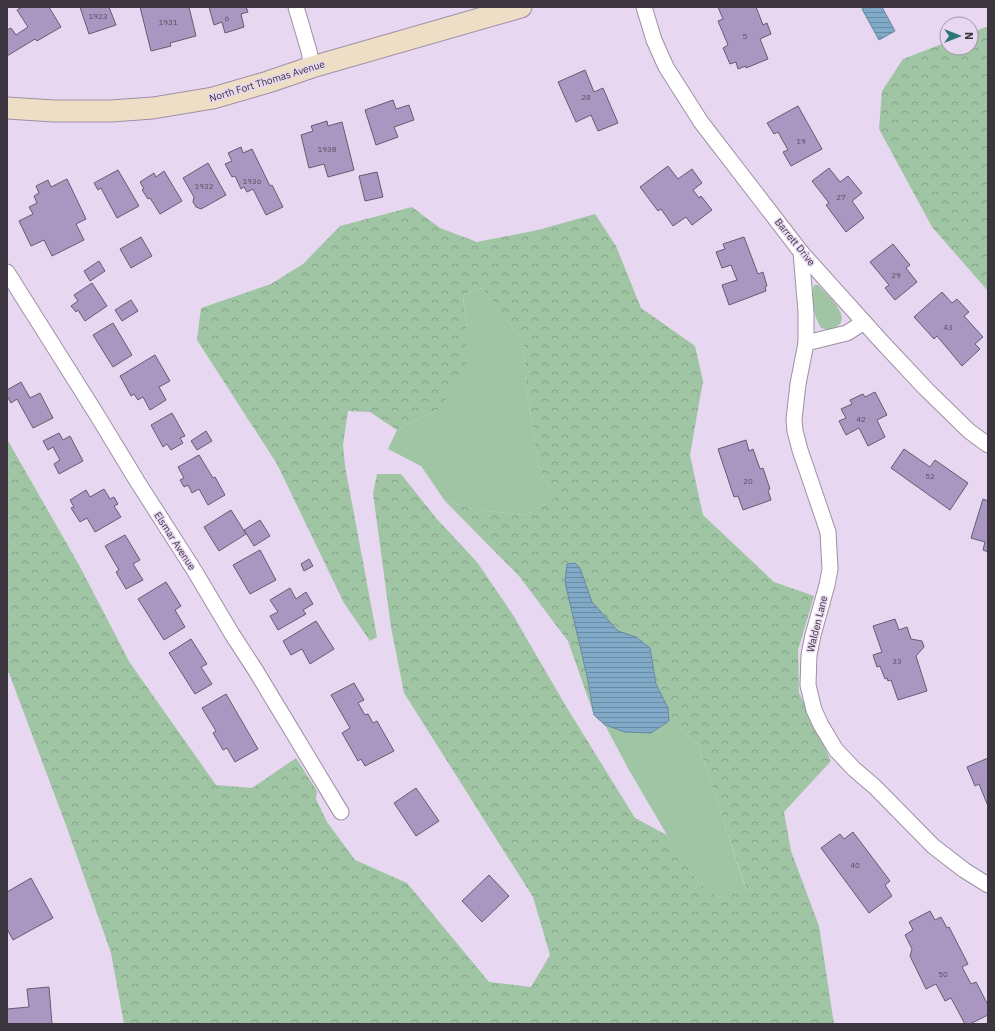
<svg xmlns="http://www.w3.org/2000/svg" width="995" height="1031" font-family="'IBM Plex Sans',sans-serif">
<defs>
<pattern id="forest-crowns" width="20" height="18" patternUnits="userSpaceOnUse"><rect width="20" height="18" fill="#9fc5a4"/><path d="M2 6a3 3 0 1 1 6 0M12 15a3 3 0 1 1 6 0" fill="none" stroke="#83a187"/></pattern>
<pattern id="water-rules" width="6" height="5" patternUnits="userSpaceOnUse"><rect width="6" height="5" fill="#80aac8"/><path d="M0 2.5h6" fill="none" stroke="#6a8ba4"/></pattern>
</defs>
<rect width="100%" height="100%" fill="#e8d7f0"/>
<g fill="#9fc5a4">
<path d="M814,285h4c7,8 28,25 23,37 -2,4 -7,6 -10,9l-10,-3c-7,-11 -11,-30 -7,-43z"/>
<polygon points="482,288 523,341 526,387 539,468 555,498 526,515 478,510 445,501 421,466 388,449 397,430 437,410 467,332 463,295"/>
<polygon points="669,721 698,744 747,892 718,897 698,882 667,835 629,770 605,725 625,732 651,733"/>
</g>
<g fill="url(#forest-crowns)">
<polygon points="988,26 988,291 932,227 879,129 882,91 903,59 947,42 947,48 971,48 971,33"/>
<polygon points="412,207 440,228 477,242 538,230 595,214 616,246 641,308 695,346 703,381 690,455 703,515 774,582 814,596 798,650 799,693 831,761 784,812 791,851 819,926 834,1024 124,1024 111,953 67,828 9,673 7,672 7,439 79,565 130,663 216,785 252,788 296,758 317,791 316,799 327,822 355,860 407,883 489,982 531,987 550,955 533,897 404,693 391,627 373,493 377,474 401,474 436,518 477,562 513,615 564,703 635,818 667,835 698,882 718,897 747,891 698,744 669,721 668,708 656,684 650,648 636,637 618,631 592,602 580,568 587,676 594,715 568,641 519,576 445,501 478,510 526,515 555,498 539,468 526,387 523,341 482,288 463,295 467,332 466,375 437,410 397,430 370,412 348,411 343,445 345,466 377,637 370,641 344,603 277,464 197,340 201,308 271,284 303,264 340,226"/>
</g>
<g fill="url(#water-rules)" stroke="#6c879f">
<polygon points="865,7 882,7 895,31 879,40 862,9"/>
<polygon points="575,563 580,568 592,602 618,631 636,637 650,648 656,684 668,708 669,721 651,733 625,732 605,725 594,715 587,676 565,582 567,564"/>
</g>
<g fill="#aa97c1" stroke="#655b72">
<polygon points="22,7 49,7 61,27 37,41 35,39 7,56 7,30 11,28 16,35 28,27 17,10"/>
<polygon points="80,7 109,7 116,25 89,34"/>
<polygon points="140,7 189,7 196,36 170,43 171,46 151,51"/>
<polygon points="209,7 246,7 248,12 241,14 244,27 225,33 222,22 214,25"/>
<polygon points="718,7 756,7 763,25 767,23 771,34 760,39 768,59 746,68 746,66 738,69 736,62 730,64 723,48 728,45 718,21 723,19"/>
<polygon points="585,70 594,92 603,88 618,123 598,131 591,115 576,122 558,82"/>
<polygon points="393,100 396,109 409,105 414,120 394,127 398,137 376,145 365,110"/>
<polygon points="798,106 822,149 791,166 783,152 788,150 778,132 774,134 767,123"/>
<polygon points="327,121 328,126 342,122 354,170 328,177 324,164 309,168 301,135 313,131 311,126"/>
<polygon points="241,147 243,153 252,149 270,186 272,185 283,207 266,215 253,189 247,192 244,187 241,189 235,176 232,177 225,164 232,161 228,153"/>
<polygon points="208,163 226,195 201,209 196,207 193,202 194,197 183,178"/>
<polygon points="668,166 678,179 692,169 702,183 693,190 699,198 701,196 712,210 692,225 686,217 673,226 661,209 658,211 640,187"/>
<polygon points="829,168 840,182 848,176 862,193 852,201 864,218 846,232 826,205 829,203 812,181"/>
<polygon points="118,170 139,206 117,218 101,188 98,190 94,183"/>
<polygon points="164,171 182,201 160,214 150,198 148,199 142,190 144,189 140,182 154,173 156,177"/>
<polygon points="377,172 383,197 365,201 359,176"/>
<polygon points="67,179 86,219 76,224 84,240 52,256 44,240 31,246 19,221 33,214 29,207 37,203 34,196 39,193 36,186 48,180 51,187"/>
<polygon points="141,237 152,256 131,268 120,249"/>
<polygon points="744,237 758,274 763,272 767,286 765,287 766,291 729,305 722,285 737,280 731,265 722,268 716,252 725,249 723,244"/>
<polygon points="893,244 910,265 906,268 917,282 895,300 885,288 889,285 870,262"/>
<polygon points="99,261 105,271 90,281 84,271"/>
<polygon points="92,283 107,306 85,321 78,310 76,312 71,306 78,301 74,295"/>
<polygon points="942,292 952,303 957,299 969,312 964,316 983,337 975,344 980,349 962,366 937,336 934,339 914,317"/>
<polygon points="131,300 138,311 122,321 115,310"/>
<polygon points="113,323 132,355 113,367 93,335"/>
<polygon points="155,355 170,381 159,387 166,400 150,410 143,397 138,400 134,394 131,396 120,376"/>
<polygon points="21,382 30,398 40,393 53,418 33,428 17,399 11,403 7,396 7,390"/>
<polygon points="875,392 887,415 877,420 885,437 868,446 859,428 846,435 839,421 846,418 841,409 852,404 850,400 863,394 865,397"/>
<polygon points="172,413 185,436 180,438 183,443 171,450 167,444 163,447 151,425"/>
<polygon points="206,431 212,441 197,450 191,441"/>
<polygon points="59,433 63,440 70,436 83,461 59,474 54,464 60,460 53,447 48,450 43,441"/>
<polygon points="746,440 749,451 753,449 760,469 763,468 770,489 768,490 771,500 743,510 738,496 734,497 718,449"/>
<polygon points="904,449 930,467 935,460 968,483 950,510 891,468"/>
<polygon points="199,455 213,478 215,477 225,495 208,505 199,489 192,493 188,485 184,487 180,480 184,478 178,467"/>
<polygon points="104,489 110,499 114,497 118,504 114,506 121,517 95,532 87,518 80,522 71,508 74,507 70,500 86,490 90,497"/>
<polygon points="983,499 988,501 988,552 983,550 985,542 971,538"/>
<polygon points="231,510 246,534 219,551 204,527"/>
<polygon points="260,520 270,536 254,546 244,530"/>
<polygon points="125,535 140,560 133,564 143,580 126,589 116,572 119,570 105,546"/>
<polygon points="260,550 276,580 250,594 233,565"/>
<polygon points="309,559 313,566 304,571 301,564"/>
<polygon points="166,582 181,606 175,610 185,627 164,640 138,599"/>
<polygon points="290,588 296,599 306,592 313,604 303,610 306,614 278,630 270,616 278,612 270,600"/>
<polygon points="895,619 899,630 907,627 911,639 922,641 924,647 916,656 927,691 898,700 891,680 888,681 887,678 885,679 880,666 877,667 873,655 882,652 873,626"/>
<polygon points="316,621 334,649 310,664 302,649 291,655 283,641"/>
<polygon points="191,639 207,664 201,667 212,684 195,694 169,653"/>
<polygon points="354,683 364,700 358,703 365,715 368,714 373,723 377,721 394,751 365,766 361,759 358,761 342,733 350,728 331,695"/>
<polygon points="226,694 258,749 235,762 227,748 223,750 213,733 216,731 202,708"/>
<polygon points="988,758 988,806 979,784 975,786 967,767"/>
<polygon points="416,788 439,821 416,836 394,803"/>
<polygon points="853,832 890,881 885,885 892,896 869,913 821,848 840,834 844,839"/>
<polygon points="489,875 509,896 482,922 462,901"/>
<polygon points="31,878 53,918 13,940 7,929 7,892"/>
<polygon points="930,911 935,920 941,917 947,928 949,927 968,964 962,967 971,984 976,982 988,1005 988,1015 970,1024 965,1024 951,998 945,1001 936,984 926,989 910,956 912,949 905,935 913,930 909,922"/>
<polygon points="49,987 52,1024 7,1024 7,1009 29,1007 27,989"/>
</g>
<g fill="none" stroke-linecap="round" stroke-linejoin="round">
<defs>
<g id="street">
<polyline points="296,7 309,51 312,67"/>
<polyline points="644,7 654,40 666,67 701,122 801,252 881,341 926,389 969,431 988,445"/>
<polyline points="801,252 806,312 806,343 798,384 794,419 795,431 800,450 828,532 830,569 827,585 813,635 809,655 808,685 814,710 821,725 836,750 854,769 875,787 933,846 964,870 988,885"/>
<polyline points="7,272 97,415 137,481 194,570 232,634 256,671 341,812"/>
<polyline points="806,343 847,333 864,322"/>
</g>
<polyline id="secondary" points="7,108 54,111 111,111 153,108 213,98 268,82 312,67 521,7"/>
</defs>
<use href="#street" stroke="#9f8fa6" stroke-width="17"/>
<use href="#secondary" stroke="#9f8fa6" stroke-width="23"/>
<use href="#street" stroke="#fff" stroke-width="15"/>
<use href="#secondary" stroke="#eedec5" stroke-width="21"/>
</g>
<g text-anchor="middle" dominant-baseline="central" stroke-width="3" stroke-linejoin="round" paint-order="stroke">
<g font-size="8" fill="#584e60">
<text x="98" y="16">1923</text>
<text x="227" y="18">6</text>
<text x="168" y="22">1931</text>
<text x="745" y="36">5</text>
<text x="586" y="97">28</text>
<text x="801" y="141">19</text>
<text x="327" y="149">1938</text>
<text x="252" y="181">1936</text>
<text x="204" y="186">1932</text>
<text x="841" y="197">27</text>
<text x="896" y="275">29</text>
<text x="948" y="327">43</text>
<text x="861" y="419">42</text>
<text x="930" y="476">52</text>
<text x="748" y="481">20</text>
<text x="897" y="661">33</text>
<text x="855" y="865">40</text>
<text x="943" y="974">50</text>
</g>
<g font-size="10" fill="#3c353f" stroke="#e8d7f0">
<text transform="translate(267 81) rotate(-17)">North Fort Thomas Avenue</text>
<text transform="translate(795 242) rotate(51)">Barrett Drive</text>
<text transform="translate(175 541) rotate(57)">Elsmar Avenue</text>
<text transform="translate(817 624) rotate(-76)">Walden Lane</text>
</g>
</g>
<rect width="995" height="1031" fill="none" stroke="#3c353f" stroke-width="16"/>
<g transform="translate(959 36) rotate(90)"><circle r="19" fill="#e8d7f0" stroke="#a396a9"/>
<path d="M0-3L7 15L0 10L-7 15Z" fill="#2c7679"/>
<text y="-6" font-size="11" font-weight="bold" text-anchor="middle" fill="#3c353f">N</text>
</g>
</svg>
